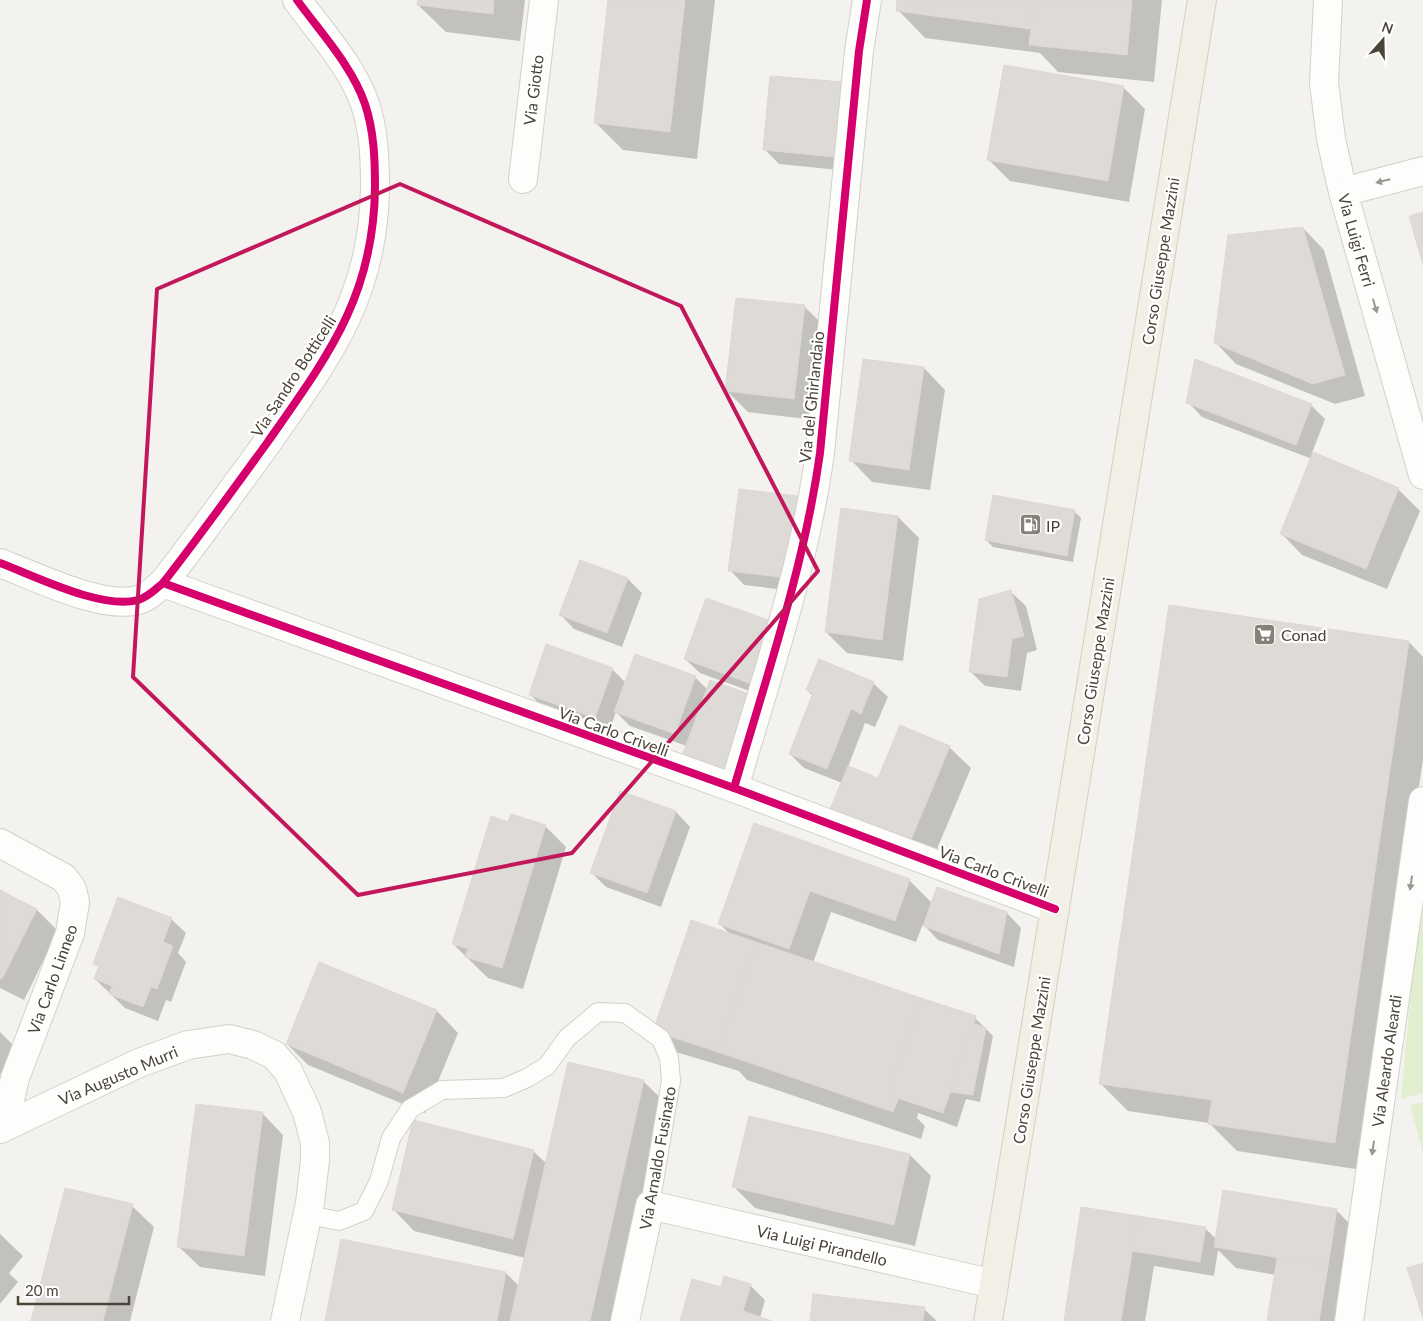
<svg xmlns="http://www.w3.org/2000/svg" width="1423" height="1321" font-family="Lato,sans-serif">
<rect width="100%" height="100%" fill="#f4f2ee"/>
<g fill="#e1eecf">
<polygon points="1423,859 1423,1093 1401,1099"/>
<polygon points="1423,1102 1423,1153 1410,1105"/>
</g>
<g fill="#0003">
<polygon points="419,0 525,0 520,41 446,32 418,5"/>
<polygon points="610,0 715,0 697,159 623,150 596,123"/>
<polygon points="899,0 1162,0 1154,82 1058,72 1040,53 925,38 898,10"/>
<polygon points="841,84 856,98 849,171 779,164 765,150"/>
<polygon points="1124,88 1145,109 1129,202 1010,181 989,160"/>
<polygon points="1303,228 1324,250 1365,396 1335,404 1236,364 1215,342"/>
<polygon points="804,306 826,328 815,420 748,412 727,391"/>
<polygon points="924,368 945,390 930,490 872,482 851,460"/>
<polygon points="1188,402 1311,405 1325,419 1312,453 1398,489 1420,511 1387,589 1302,555 1281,533 1312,459 1202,417"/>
<polygon points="798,497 812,512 803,592 744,585 730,570"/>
<polygon points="1074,511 1081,518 1073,562 993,547 986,540"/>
<polygon points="898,517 919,538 903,661 847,653 826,632"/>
<polygon points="628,579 642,593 622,647 574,629 560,614"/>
<polygon points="1011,592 1026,606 1037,650 1027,653 1021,691 985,686 970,671"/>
<polygon points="707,599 769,698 700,673 685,659"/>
<polygon points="1409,642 1423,657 1423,760 1362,1170 1237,1151 1209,1123 1128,1111 1100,1083"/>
<polygon points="612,669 626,683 695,677 708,690 687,746 630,726 616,712 609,732 544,709 530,694"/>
<polygon points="873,683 888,697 875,727 865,723 848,767 879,780 949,747 971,768 929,868 842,783 804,768 790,754 813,696 807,690"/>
<polygon points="620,792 676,812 690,827 661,907 606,887 591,872"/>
<polygon points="509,824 545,826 566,847 523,989 488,978 453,944"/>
<polygon points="755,825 909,880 932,903 1007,913 1021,928 1014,967 938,940 923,924 916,942 831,912 813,963 975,1018 993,1036 980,1102 966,1099 957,1127 918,1113 917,1118 925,1126 921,1139 747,1080 739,1071 676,1052 655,1030 731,935 720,924"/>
<polygon points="0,891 37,910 58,931 24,1000 0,988"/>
<polygon points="171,919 186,933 178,953 186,962 171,1002 166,1000 158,1021 125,1008 95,979 100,968 95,963"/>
<polygon points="320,964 437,1011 458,1033 425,1113 308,1065 287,1044"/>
<polygon points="0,1032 17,1049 0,1075"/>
<polygon points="643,1081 671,1108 624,1321 326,1321 506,1273 519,1286 525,1258 414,1231 393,1209 533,1151 546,1163"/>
<polygon points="262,1113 283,1135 265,1276 200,1267 178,1246"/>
<polygon points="910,1155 931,1176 915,1246 755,1208 733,1186"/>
<polygon points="132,1206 154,1227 130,1321 32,1321"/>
<polygon points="1082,1209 1205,1228 1216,1239 1336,1210 1357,1231 1343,1321 1268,1321 1276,1275 1236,1268 1218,1250 1214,1276 1154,1266 1145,1321 1065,1321"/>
<polygon points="0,1234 23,1256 9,1273 18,1282 0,1304"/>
<polygon points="750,1285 765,1300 760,1318 771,1321 682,1321 722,1289"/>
<polygon points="924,1309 937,1321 811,1321"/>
</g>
<g fill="#dedbd6" stroke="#dcd9d4">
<polygon points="418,0 494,0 493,14 417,5"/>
<polygon points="608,0 685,0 670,132 594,123"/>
<polygon points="897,0 1034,0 1031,29 896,11"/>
<polygon points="1034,0 1132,0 1127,55 1029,45"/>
<polygon points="1004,65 1124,86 1108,181 987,160"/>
<polygon points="770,76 842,82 835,157 763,150"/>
<polygon points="1423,212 1423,265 1409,216"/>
<polygon points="1303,227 1345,375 1313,384 1214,343 1228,235"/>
<polygon points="736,298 805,305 794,399 725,391"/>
<polygon points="863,359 924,367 909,470 849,461"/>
<polygon points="1195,359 1312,404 1296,445 1186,403"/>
<polygon points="1313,452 1399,488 1366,569 1280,534"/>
<polygon points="739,489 798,496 789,578 728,571"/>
<polygon points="993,495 1075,510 1067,556 985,540"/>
<polygon points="841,508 898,516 882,640 825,632"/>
<polygon points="580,560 628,578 607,633 559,615"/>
<polygon points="1011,590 1024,636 1012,639 1007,677 969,672 979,599"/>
<polygon points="706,598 777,623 754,685 684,659"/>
<polygon points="1169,605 1409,641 1335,1143 1208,1124 1212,1100 1099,1084"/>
<polygon points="546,644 613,668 595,718 529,695"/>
<polygon points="635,654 696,676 675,734 614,712"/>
<polygon points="819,659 874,682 861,714 851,709 827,769 789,754 813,693 806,690"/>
<polygon points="710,680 754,696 724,780 679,764"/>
<polygon points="900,725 950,746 908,847 828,814 848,766 878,778"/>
<polygon points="620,791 676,811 647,893 590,873"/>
<polygon points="511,814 546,825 502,968 465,957 468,949 452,944 491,816 508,822"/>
<polygon points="754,823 910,879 895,921 810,891 789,949 718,924"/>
<polygon points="937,887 1007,912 999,954 923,926"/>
<polygon points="0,890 37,909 2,979 0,978"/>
<polygon points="118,897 172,918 163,942 173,946 157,989 151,987 143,1007 109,994 112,986 94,979 99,966 93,964"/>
<polygon points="691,920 756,942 718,1052 653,1031"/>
<polygon points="756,942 921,998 888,1095 899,1098 893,1112 718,1052"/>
<polygon points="319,962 437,1010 403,1093 286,1044"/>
<polygon points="921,998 976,1016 943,1113 888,1095"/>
<polygon points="973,1023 986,1028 973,1095 950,1092"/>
<polygon points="568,1062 644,1080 590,1321 510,1321"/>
<polygon points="196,1104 263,1112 244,1256 177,1247"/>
<polygon points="749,1116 910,1154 894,1225 732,1187"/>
<polygon points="413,1120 534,1150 513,1239 392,1210"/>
<polygon points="65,1188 133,1204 103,1321 31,1321"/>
<polygon points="1223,1190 1337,1209 1328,1266 1214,1247"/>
<polygon points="1081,1207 1138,1216 1121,1321 1064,1321"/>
<polygon points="1138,1216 1206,1227 1200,1262 1132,1251"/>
<polygon points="341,1239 506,1272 497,1321 325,1321"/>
<polygon points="1277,1258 1328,1266 1319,1321 1267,1321"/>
<polygon points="1423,1263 1423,1318 1407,1268"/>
<polygon points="724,1276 751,1284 743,1311 772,1321 680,1321 692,1279 721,1287"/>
<polygon points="813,1294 925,1307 923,1321 810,1321"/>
</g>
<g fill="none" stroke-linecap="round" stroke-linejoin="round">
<defs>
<polyline id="service" points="308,1215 339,1221 364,1211 379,1181 391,1138 410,1109 442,1090 504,1088 527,1078 547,1066 567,1038 598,1012 625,1013 661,1039 669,1058 671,1081 650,1205"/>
<g id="minor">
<polyline points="1328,0 1324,83 1331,139 1343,192 1423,475"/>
<polyline points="523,179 544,0"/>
<polyline points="1343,192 1423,171"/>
<path d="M0,563c35,13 102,47 138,37 9,-2 18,-11 25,-17 36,-46 70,-93 104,-140 60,-86 107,-146 108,-256 0,-28 -1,-56 -10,-83 -13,-38 -44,-71 -68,-104"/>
<polyline points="163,583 734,788 1055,909"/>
<path d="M734,788c32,-110 70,-220 86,-335l39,-402 8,-51"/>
<polyline points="0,843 64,878 72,889 75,902 70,933 15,1078 10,1100 13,1122"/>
<polyline points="0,1129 139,1063 188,1045 229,1039 253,1045 274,1055 288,1071 307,1112 315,1143 315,1160 310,1203 285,1321"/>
<polyline points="625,1321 650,1205 994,1284"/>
<polyline points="1349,1321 1423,801"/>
</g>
<polyline id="primary" points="988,1321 1202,0"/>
</defs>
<use href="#service" stroke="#d2d0cb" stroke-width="20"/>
<use href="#minor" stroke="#d2d0cb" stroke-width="30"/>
<use href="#primary" stroke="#d6cebb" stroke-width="30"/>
<use href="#service" stroke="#fdfdfc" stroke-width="18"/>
<use href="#minor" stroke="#fdfdfc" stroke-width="28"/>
<use href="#primary" stroke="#f2efe6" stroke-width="28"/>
<defs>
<g id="cycleway">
<path d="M0,563c35,13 102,47 138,37 9,-2 18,-11 25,-17 36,-46 70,-93 104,-140 60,-86 107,-146 108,-256 0,-28 -1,-56 -10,-83 -13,-38 -44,-71 -68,-104"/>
<polyline points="163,583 734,788 1055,909"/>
<path d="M734,788c32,-110 70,-220 86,-335l39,-402 8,-51"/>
</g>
</defs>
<use href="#cycleway" stroke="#fff" stroke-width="11"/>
<use href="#cycleway" stroke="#d6006c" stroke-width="8"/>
</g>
<defs><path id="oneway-solid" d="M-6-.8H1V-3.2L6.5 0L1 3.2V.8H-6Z" transform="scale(1.25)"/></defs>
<g fill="#9b9791">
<use href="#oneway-solid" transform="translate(1383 181) rotate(166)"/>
<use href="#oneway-solid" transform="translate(1375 306) rotate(74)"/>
<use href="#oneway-solid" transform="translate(1411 883) rotate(98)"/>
<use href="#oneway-solid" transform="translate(1373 1148) rotate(98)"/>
</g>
<path fill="none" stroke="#c2185b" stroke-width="4" stroke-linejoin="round" d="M400,184l281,122 137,265 -246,282 -214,42 -225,-218 24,-388z"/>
<defs>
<symbol id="fuel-square" viewBox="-11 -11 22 22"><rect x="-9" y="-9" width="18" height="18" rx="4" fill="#868178" stroke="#fff"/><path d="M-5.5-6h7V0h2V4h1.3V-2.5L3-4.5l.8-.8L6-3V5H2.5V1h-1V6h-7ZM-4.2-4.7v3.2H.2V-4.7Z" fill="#fff"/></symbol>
<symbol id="supermarket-square" viewBox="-11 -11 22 22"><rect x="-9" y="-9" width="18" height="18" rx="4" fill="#868178" stroke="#fff"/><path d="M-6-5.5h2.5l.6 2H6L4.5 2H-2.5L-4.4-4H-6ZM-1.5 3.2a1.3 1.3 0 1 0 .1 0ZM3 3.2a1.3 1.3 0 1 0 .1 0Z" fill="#fff"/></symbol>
</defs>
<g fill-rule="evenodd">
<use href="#fuel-square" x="1018" y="512" width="25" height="25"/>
<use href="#supermarket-square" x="1252" y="622" width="25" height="25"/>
</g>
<g text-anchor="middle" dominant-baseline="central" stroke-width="4.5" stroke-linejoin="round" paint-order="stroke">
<g font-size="16" fill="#4b4439" stroke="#fff">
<text transform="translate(533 90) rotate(-83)">Via Giotto</text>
<text transform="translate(1357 240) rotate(74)">Via Luigi Ferri</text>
<text transform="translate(1160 261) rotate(-81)">Corso Giuseppe Mazzini</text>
<text transform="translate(293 376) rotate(-57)">Via Sandro Botticelli</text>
<text transform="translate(811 397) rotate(-84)">Via del Ghirlandaio</text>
<text transform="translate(1095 661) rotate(-81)">Corso Giuseppe Mazzini</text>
<text transform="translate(614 731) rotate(20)">Via Carlo Crivelli</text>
<text transform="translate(994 871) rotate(21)">Via Carlo Crivelli</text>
<text transform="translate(52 979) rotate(-70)">Via Carlo Linneo</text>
<text transform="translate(1031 1060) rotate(-81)">Corso Giuseppe Mazzini</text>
<text transform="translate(1386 1061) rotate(-82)">Via Aleardo Aleardi</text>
<text transform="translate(118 1075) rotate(-23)">Via Augusto Murri</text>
<text transform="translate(657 1158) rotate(-80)">Via Arnaldo Fusinato</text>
<text transform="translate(822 1245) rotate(13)">Via Luigi Pirandello</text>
</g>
<g font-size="16" fill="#4b4439" stroke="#fff" text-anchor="start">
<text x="1046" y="525">IP</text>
<text x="1281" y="634">Conad</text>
</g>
</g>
<g transform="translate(1383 40) rotate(20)" stroke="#ffffff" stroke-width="4" paint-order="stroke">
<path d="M0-4L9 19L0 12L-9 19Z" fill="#4b4439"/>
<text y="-8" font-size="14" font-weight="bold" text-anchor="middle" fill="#4b4439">N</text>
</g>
<path d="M18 1296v8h111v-8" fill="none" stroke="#4b4439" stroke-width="2.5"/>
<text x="25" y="1296" font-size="15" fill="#4b4439" stroke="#ffffff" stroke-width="4" paint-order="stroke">20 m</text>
</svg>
